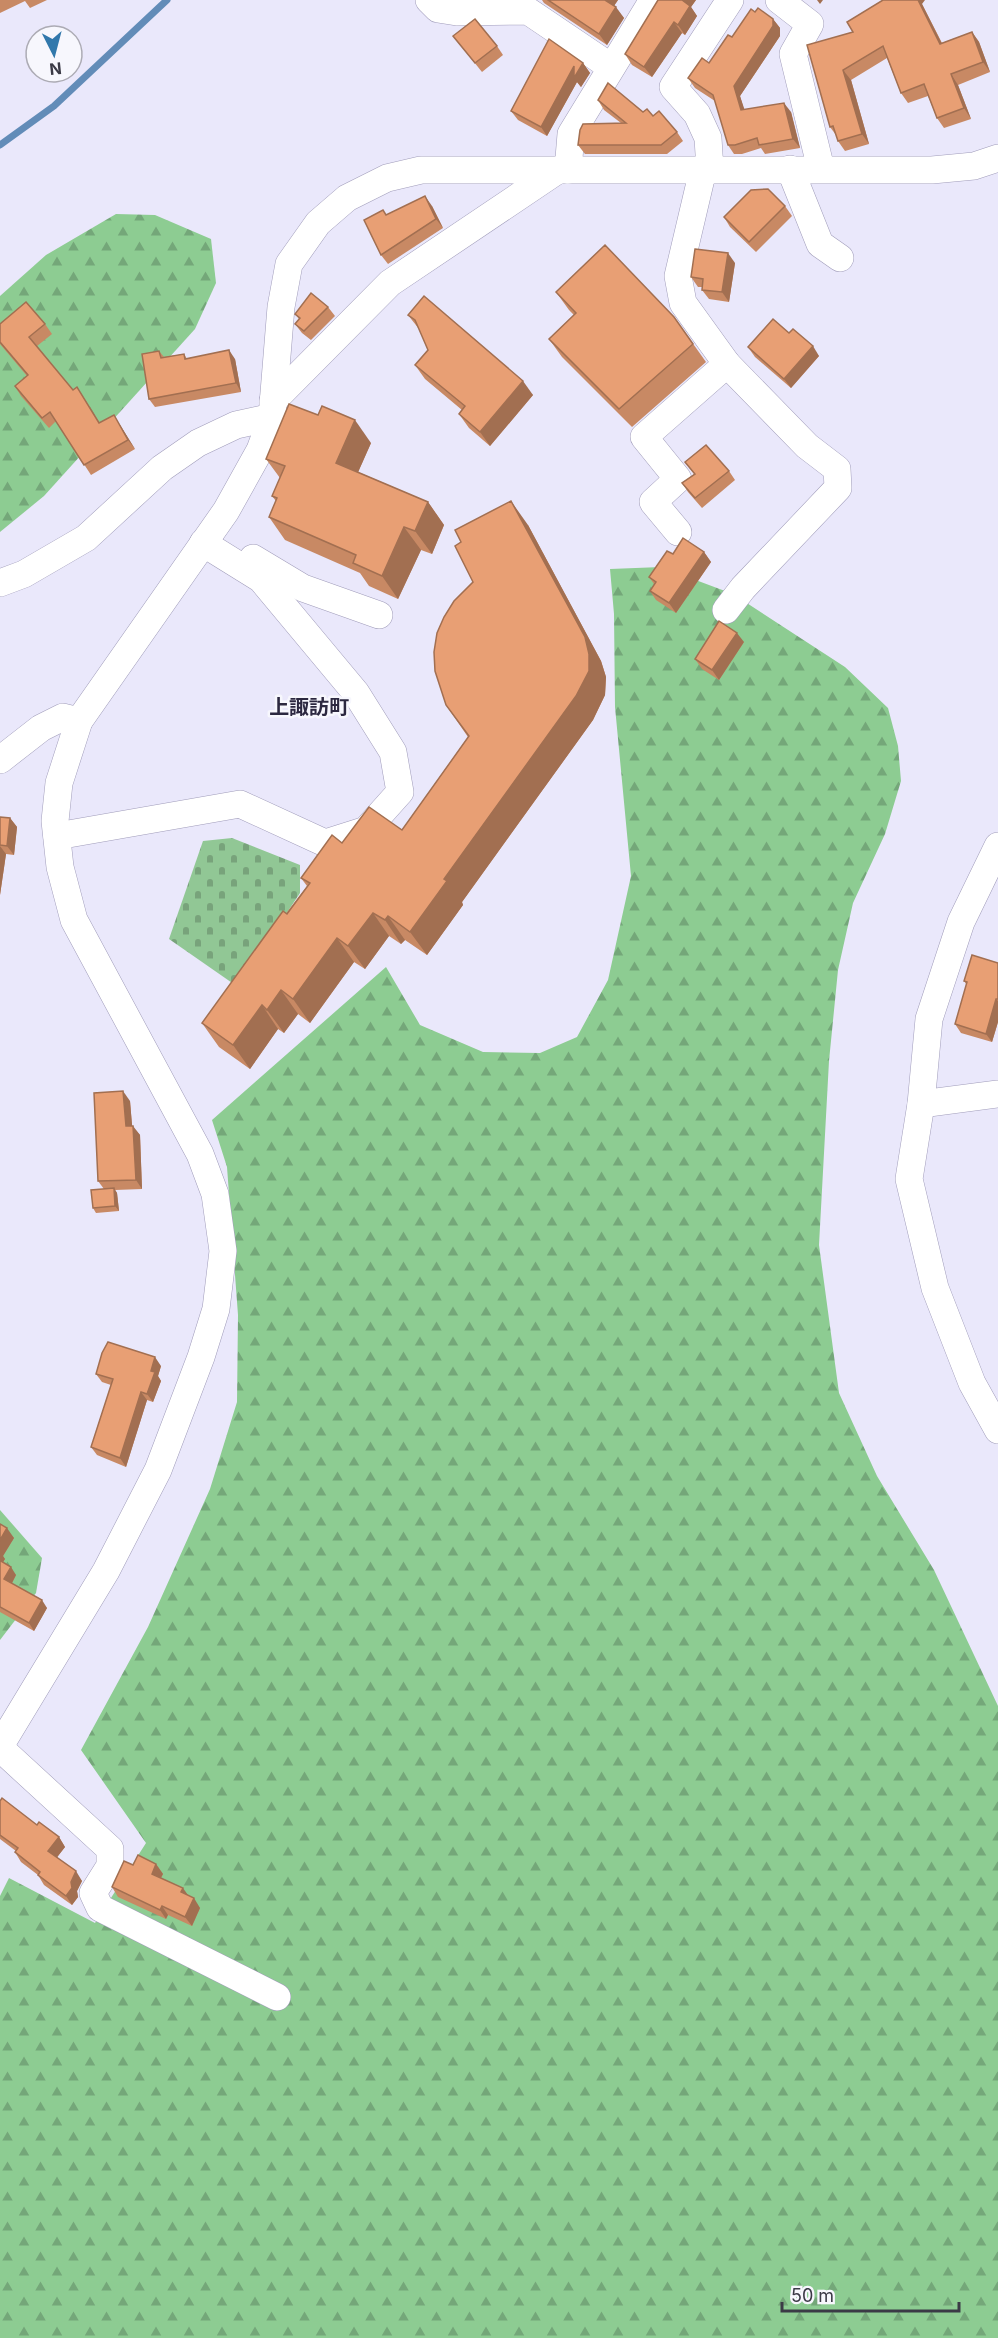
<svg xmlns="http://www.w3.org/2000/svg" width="998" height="2338" font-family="Inter,'Noto Sans JP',sans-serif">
<defs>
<pattern id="forest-firs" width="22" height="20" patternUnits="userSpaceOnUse" patternTransform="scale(1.5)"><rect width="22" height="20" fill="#8dcc92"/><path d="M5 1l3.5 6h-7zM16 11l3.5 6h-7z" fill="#74a779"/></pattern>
<pattern id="cemetery-stones" width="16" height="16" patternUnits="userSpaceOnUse" patternTransform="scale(1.5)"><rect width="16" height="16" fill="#91c795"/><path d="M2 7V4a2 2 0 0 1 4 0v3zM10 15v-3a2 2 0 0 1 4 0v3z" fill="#78a37b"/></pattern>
</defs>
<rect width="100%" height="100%" fill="#eae8fb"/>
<g fill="url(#forest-firs)">
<polygon points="116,214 155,215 211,239 216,283 195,329 44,496 0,532 0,296 46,255"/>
<polygon points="661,567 733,594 845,667 888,708 898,746 901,781 885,834 853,903 838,970 829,1061 819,1245 839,1393 877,1476 934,1570 998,1706 998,2338 0,2338 0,1896 9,1878 95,1923 146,1843 81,1750 148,1627 210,1489 237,1402 238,1315 227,1167 212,1120 386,967 420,1025 483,1052 540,1053 577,1037 608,980 631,876 615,707 614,614 610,569"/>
<polygon points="0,1510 42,1558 36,1593 0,1640"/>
</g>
<polygon fill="url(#cemetery-stones)" points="232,838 300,865 300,893 238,987 169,939 203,841"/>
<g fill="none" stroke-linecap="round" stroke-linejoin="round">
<polyline stroke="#628cb8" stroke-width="7" points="0,145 54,106 167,0"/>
<defs>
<g id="minor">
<polyline points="429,0 438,9 457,12 528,11 611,67"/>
<polyline points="779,0 810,24 793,54 821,169"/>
<polyline points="790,169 820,244 840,258"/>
<polyline points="568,170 571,134 653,0"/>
<polyline points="703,170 678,276 683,303 727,364 807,446 837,469 838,488 743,588 726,610"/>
<polyline points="710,170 708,138 697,114 673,87 730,0"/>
<polyline points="273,401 390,283 558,170"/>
<polyline points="678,532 653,502 678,479 644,437 727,364"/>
<polyline points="253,558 303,588 379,615"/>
<polyline points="0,583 24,574 86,538 162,468 198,443 236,425 272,417"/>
<polyline points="0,760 41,728 63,717 79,721"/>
<polyline points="57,836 240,804 325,843 366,830 400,792 393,752 356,693 261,579 203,543"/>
<polyline points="998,846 961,922 929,1019 921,1104 909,1179 935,1288 972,1383 998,1430"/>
<polyline points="921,1104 998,1094"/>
<polyline points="0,1746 106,1571 158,1470 201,1357 216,1309 223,1251 215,1194 200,1154 74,920 60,867 55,821 59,783 79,721 226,511 260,450 272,417 281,307 289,264 318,223 347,198 387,178 421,170 932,170 974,166 998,158"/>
<polyline points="0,1748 110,1849 110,1866 93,1893 100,1908 277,1997"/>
</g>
</defs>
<use href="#minor" stroke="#a09cba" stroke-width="28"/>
<use href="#minor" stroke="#fff" stroke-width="27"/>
</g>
<g fill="#c88964">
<polygon points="0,0 47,0 30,8 25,1 0,13"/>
<polygon points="542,0 618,0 614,6 624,18 607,45 544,3"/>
<polygon points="658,0 696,0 691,7 697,16 685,35 682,33 652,77 632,65 625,54"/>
<polygon points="922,4 942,43 972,32 979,42 990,72 958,85 971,119 944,128 937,118 928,96 908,103 901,93 887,58 851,80 869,144 845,151 838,141 836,135 830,127 853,32"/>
<polygon points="755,12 773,19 780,28 780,36 740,96 744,110 791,112 800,148 765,154 761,148 742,154 734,154 728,145 715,101 695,88 688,78 709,63"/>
<polygon points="453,36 497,46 503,55 482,72"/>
<polygon points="583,63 590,73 581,87 577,82 547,136 518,120 511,111"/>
<polygon points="598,100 643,112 653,116 677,132 683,141 667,154 585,154 578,145 621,123 604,110"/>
<polygon points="432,206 443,228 388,264 381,255"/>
<polygon points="785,206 792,216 756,252 730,227 724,217"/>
<polygon points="735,263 729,302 709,299 702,290 702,287 698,287 691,277"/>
<polygon points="556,292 674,317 706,362 632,427 562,357 549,339 574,315 569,310"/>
<polygon points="328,307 335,316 311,340 302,333 295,324 299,319 295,314"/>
<polygon points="408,315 533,395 490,446 469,428 459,414 462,410 425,379 415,365 428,350 419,329"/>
<polygon points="0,324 45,324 52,334 37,346 73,390 77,387 100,423 120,425 135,449 91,475 56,421 49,428 21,396 15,386 27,376 0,344"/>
<polygon points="789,333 819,356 791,388 755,357 748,347"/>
<polygon points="159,351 164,357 184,354 187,359 235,359 241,392 155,407 149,399"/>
<polygon points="371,443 358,472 428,502 444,525 432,554 421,550 398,599 369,586 360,573 285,540 269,517 276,501 272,496 280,478 266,459"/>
<polygon points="685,462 729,471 735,480 702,508 688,492 682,483 694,474"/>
<polygon points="528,525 601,661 606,677 605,695 593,720 462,902 463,905 427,955 405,940 401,944 389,936 365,969 354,962 310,1023 298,1014 284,1033 278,1029 250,1069 219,1047 202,1023 307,886 301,878 342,843 402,830 468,737 446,705 473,582"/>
<polygon points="704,552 711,562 676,613 656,600 650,591 654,584 649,577"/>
<polygon points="744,642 719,680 702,669 695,659"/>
<polygon points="0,817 10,818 17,827 14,855 6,854 0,895"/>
<polygon points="998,963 998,1022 992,1042 961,1033 955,1024 967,985 964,981"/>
<polygon points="130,1101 132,1126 140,1135 142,1189 115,1190 117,1193 119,1211 96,1213 93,1208 104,1189 98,1181"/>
<polygon points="161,1366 158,1376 161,1381 153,1402 147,1400 126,1467 97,1455 91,1447 111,1385 102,1382 96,1374"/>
<polygon points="0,1524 14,1538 3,1556 5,1559 3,1562 16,1575 12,1583 47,1608 34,1631 0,1612"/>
<polygon points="0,1801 37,1825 59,1837 65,1847 57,1857 82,1881 77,1891 78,1897 72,1905 44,1885 38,1875 21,1862 15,1852 16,1851 0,1839"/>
<polygon points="156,1864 163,1874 161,1878 189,1896 200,1908 192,1926 168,1915 166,1919 118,1897 112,1887 133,1865"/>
</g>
<g fill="#a26f51">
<polygon points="604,0 618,0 611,10"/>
<polygon points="682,0 696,0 691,7 697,16 685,35 678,25"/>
<polygon points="817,0 823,0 820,4"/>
<polygon points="918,0 925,0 922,4 947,54 940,44"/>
<polygon points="616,7 624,18 607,45 599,34"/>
<polygon points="773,19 780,28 780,36 740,96 748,120 741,110 734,86"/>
<polygon points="674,22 682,33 652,77 644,67"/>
<polygon points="972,32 979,42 990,72 983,62"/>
<polygon points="583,63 590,73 581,87 577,82 547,136 541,127 574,66"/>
<polygon points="843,70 851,80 869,144 862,134"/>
<polygon points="951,74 958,85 971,119 964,108"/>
<polygon points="784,103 791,112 800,148 793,139"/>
<polygon points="425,196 432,206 443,228 436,219"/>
<polygon points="728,253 735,263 729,302 722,292"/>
<polygon points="813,346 819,356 791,388 784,379"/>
<polygon points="229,350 235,359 241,392 236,383"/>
<polygon points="523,381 533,395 490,446 480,432"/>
<polygon points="114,415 120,425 135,449 128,440"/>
<polygon points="355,420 371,443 352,486 336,463"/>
<polygon points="511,501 528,525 601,661 606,677 605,695 593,720 462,902 463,905 427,955 410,932 444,879"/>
<polygon points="428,502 444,525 432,554 415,531"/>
<polygon points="404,527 421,550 398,599 382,576"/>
<polygon points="704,552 711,562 676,613 669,603"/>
<polygon points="737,633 744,642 719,680 712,670"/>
<polygon points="10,818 17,827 14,855 7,846"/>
<polygon points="0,846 6,854 0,895"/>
<polygon points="373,913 389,936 365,969 348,946"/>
<polygon points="388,916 405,940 401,944 385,920"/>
<polygon points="337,938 354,962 310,1023 293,999"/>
<polygon points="281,990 298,1014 284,1033 267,1010"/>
<polygon points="996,999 998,1001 998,1022 992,1042 986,1034"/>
<polygon points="262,1005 278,1029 250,1069 233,1045"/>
<polygon points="123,1091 130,1101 133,1136 126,1126"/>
<polygon points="133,1126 140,1135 142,1189 136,1180"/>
<polygon points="114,1188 117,1193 119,1211 115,1206"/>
<polygon points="155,1357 161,1366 158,1376 161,1381 153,1402 147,1394 151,1371"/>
<polygon points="141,1392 147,1400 126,1467 120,1458"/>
<polygon points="7,1528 14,1538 3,1556 5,1559 0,1567 0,1540"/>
<polygon points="11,1567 16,1575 10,1587 4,1579"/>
<polygon points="42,1600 47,1608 34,1631 29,1623"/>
<polygon points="59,1837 65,1847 55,1860 48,1851"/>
<polygon points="156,1864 163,1874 158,1883 152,1874"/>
<polygon points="76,1871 82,1881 77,1891 78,1897 72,1905 66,1896"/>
<polygon points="183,1888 190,1898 181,1892"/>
<polygon points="194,1898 200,1908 192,1926 185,1917"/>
<polygon points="162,1906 168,1915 166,1919 160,1910"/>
</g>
<g fill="#e89f74" stroke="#a26f51" stroke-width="1.5">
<polygon points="548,0 605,0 616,7 599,34"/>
<polygon points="658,0 682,0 690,6 678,25 674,22 644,67 625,54"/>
<polygon points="883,0 918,0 940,44 972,32 983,62 951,74 964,108 937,118 924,84 901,93 883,46 843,70 862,134 838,141 833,126 830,127 807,45 853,32 847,22"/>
<polygon points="758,8 773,19 773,26 734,86 741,110 784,103 793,139 759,145 757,138 735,145 728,145 713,95 688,78 702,58 709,63 728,35 732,37 751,9 755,12"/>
<polygon points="475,19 497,46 475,63 453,36"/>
<polygon points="549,39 583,63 574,78 574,66 541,127 511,111"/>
<polygon points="608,83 643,112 647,109 653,116 659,111 677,132 661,145 578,145 580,130 583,124 626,123 598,100"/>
<polygon points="768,189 785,206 749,242 724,217 751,190"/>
<polygon points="425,196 436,219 381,255 364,220 383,210 386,215"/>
<polygon points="605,245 674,317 693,344 619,409 549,339 576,313 556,292"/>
<polygon points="695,249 728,253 722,292 702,290 703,279 691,277"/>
<polygon points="311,293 328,307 304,331 295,324 300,318 295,314"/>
<polygon points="424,296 523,381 480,432 459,414 465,406 415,365 428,350 415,320 408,315"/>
<polygon points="26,302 45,324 29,337 73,390 77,387 99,423 114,415 128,440 84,465 50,412 42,418 15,386 28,375 0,342 0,324"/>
<polygon points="773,319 789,333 793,329 813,346 784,379 748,347"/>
<polygon points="229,350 236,383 149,399 142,354 159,351 161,358 184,354 185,359"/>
<polygon points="289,404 318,415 322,406 355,420 336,463 428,502 415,531 404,527 382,576 353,563 356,555 269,517 277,498 272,496 285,466 266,459"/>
<polygon points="706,445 729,471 695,498 682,483 695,474 685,462"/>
<polygon points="511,501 585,637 589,654 589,671 576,696 444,879 447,881 410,932 388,916 385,920 373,913 348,946 337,938 293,999 281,990 267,1010 262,1005 233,1045 202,1023 283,911 287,914 310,883 301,878 332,835 342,843 369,807 402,830 469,736 446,705 435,671 434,652 437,633 444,617 454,601 473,582 455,546 461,542 455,530"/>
<polygon points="683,538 704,552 669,603 650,591 656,582 649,577 667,551 673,554"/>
<polygon points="719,621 737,633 712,670 695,659"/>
<polygon points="0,817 10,818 7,846 0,845"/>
<polygon points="972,955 998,963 998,999 996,999 986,1034 955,1024 967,982 964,981"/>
<polygon points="123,1091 126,1126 133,1126 136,1180 98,1181 94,1093"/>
<polygon points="114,1188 115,1206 93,1208 91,1190"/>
<polygon points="108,1342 155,1357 151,1371 155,1372 147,1394 141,1392 120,1458 91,1447 113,1379 96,1374 102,1353"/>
<polygon points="0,1524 7,1528 0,1540"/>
<polygon points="0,1561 1,1561 11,1567 4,1579 42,1600 29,1623 0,1607"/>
<polygon points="2,1798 37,1825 39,1822 59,1837 48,1851 76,1871 71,1882 72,1888 66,1896 38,1875 40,1872 15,1852 18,1848 0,1835 0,1801"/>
<polygon points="138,1855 156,1864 152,1874 183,1888 181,1892 194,1898 185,1917 162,1906 160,1910 112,1887 124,1861 133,1865"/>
</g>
<g text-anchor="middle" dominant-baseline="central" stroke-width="5" stroke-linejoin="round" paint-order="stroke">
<g font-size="20" font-weight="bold" fill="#2c2840" stroke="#f7f7fd">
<text x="309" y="707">上諏訪町</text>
</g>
</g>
<g transform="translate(54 54) rotate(174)"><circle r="28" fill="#f7f7fd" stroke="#acabb4" stroke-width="1.5"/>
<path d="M0-4.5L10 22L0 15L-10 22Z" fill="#3178ac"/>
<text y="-9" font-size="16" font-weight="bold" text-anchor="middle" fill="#3b3a46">N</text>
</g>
<path d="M782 2302v9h177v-9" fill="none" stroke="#3b3a46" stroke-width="3"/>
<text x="791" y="2302" font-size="18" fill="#3b3a46" stroke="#f7f7fd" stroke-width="4.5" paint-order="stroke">50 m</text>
</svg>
